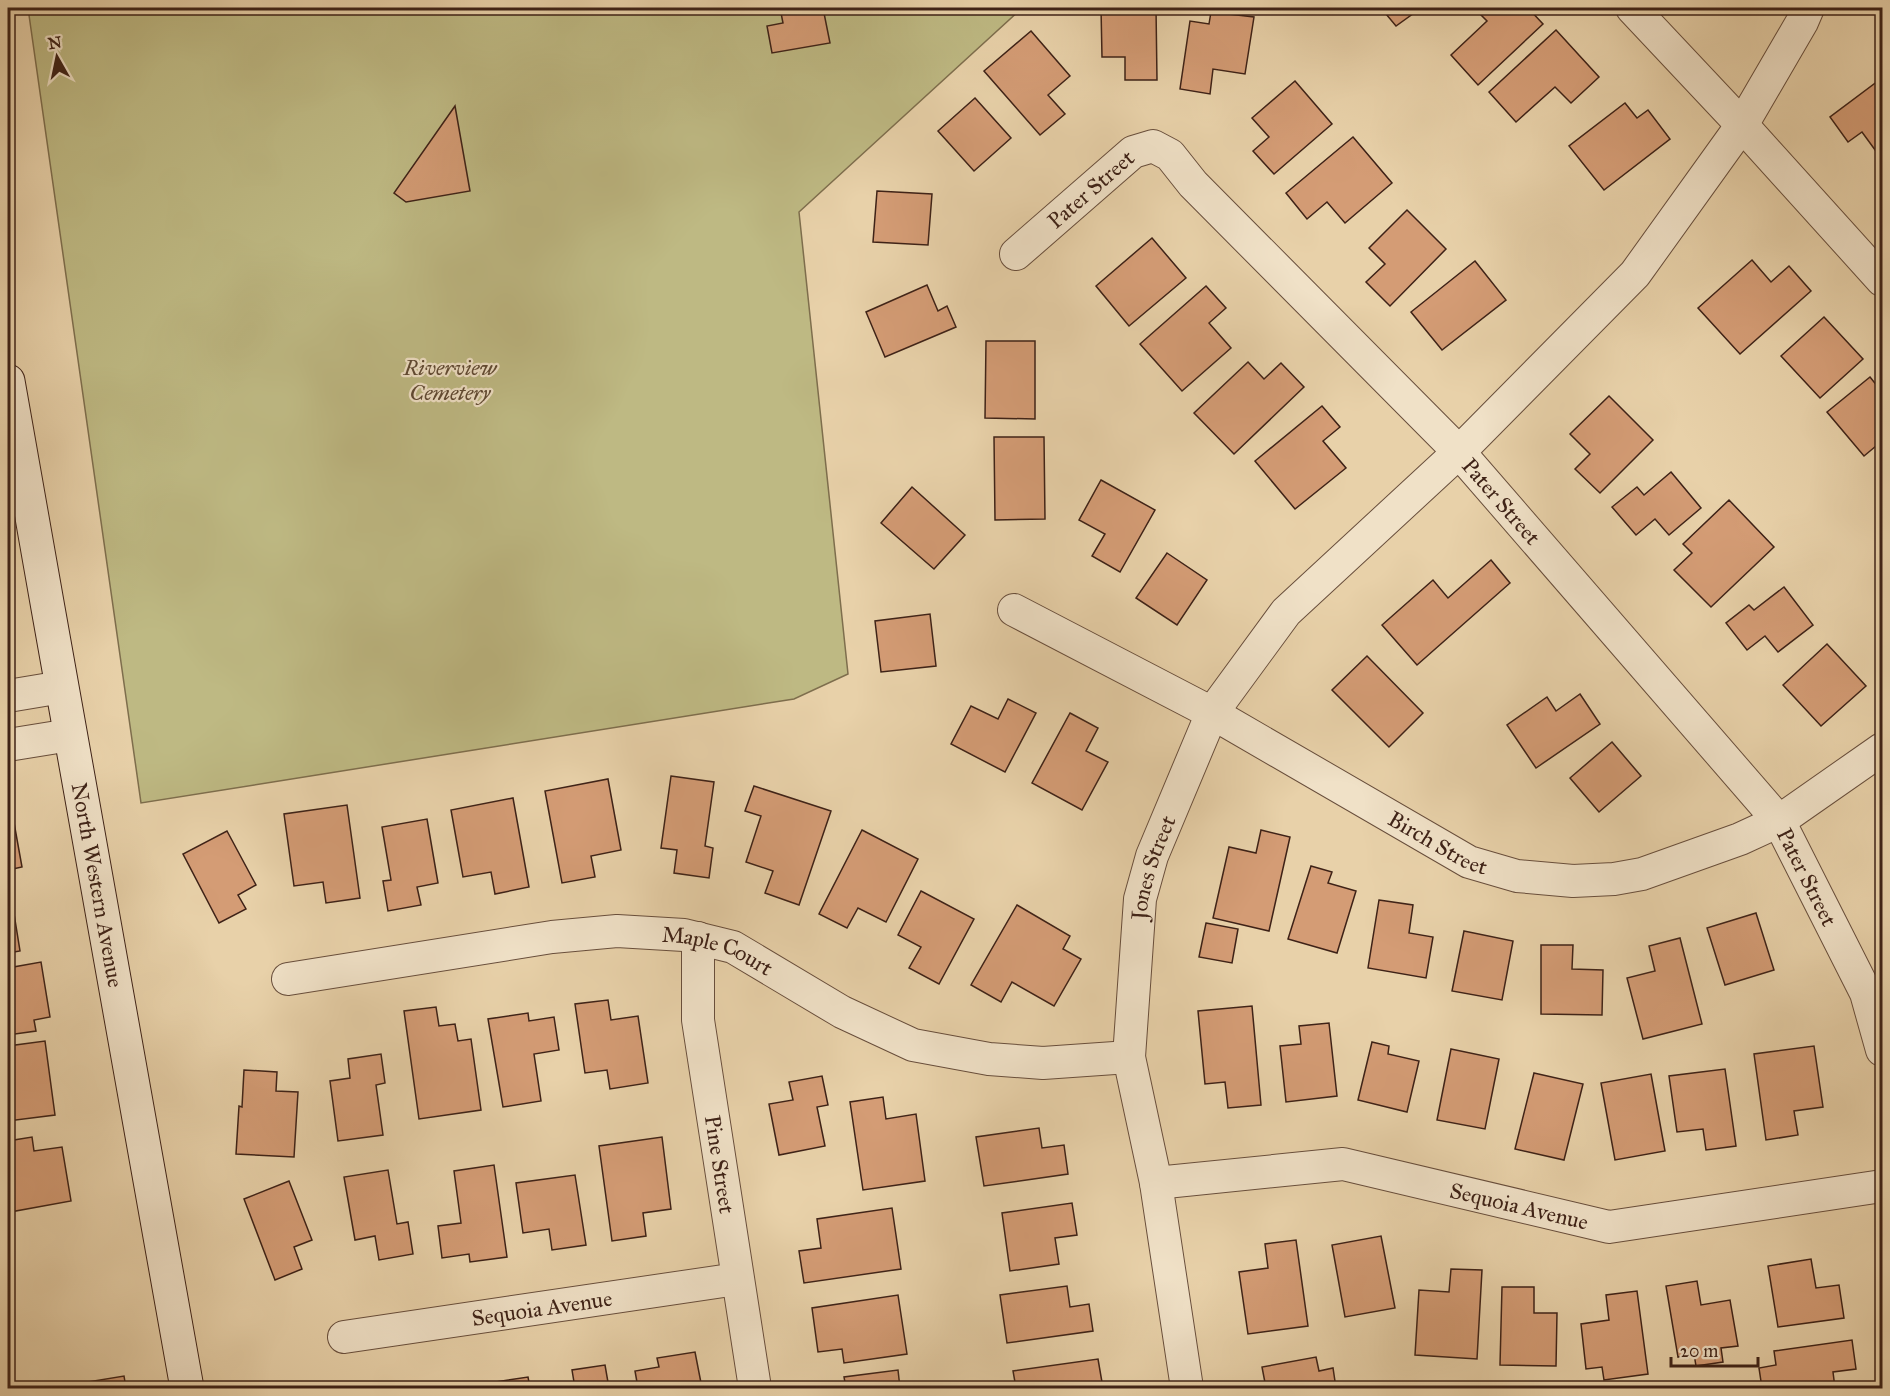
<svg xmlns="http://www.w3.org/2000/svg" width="1890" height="1396" font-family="'IM FELL Great Primer',serif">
<rect width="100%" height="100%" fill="#e8d1a9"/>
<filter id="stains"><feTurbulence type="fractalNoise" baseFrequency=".00333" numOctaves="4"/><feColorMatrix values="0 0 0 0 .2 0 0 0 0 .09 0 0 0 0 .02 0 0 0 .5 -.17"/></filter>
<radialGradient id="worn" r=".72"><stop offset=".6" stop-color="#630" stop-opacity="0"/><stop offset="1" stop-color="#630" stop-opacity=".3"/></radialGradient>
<polygon fill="#beb983" stroke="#7e6e4d" stroke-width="1.5" points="28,8 1022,8 799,212 848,674 794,699 141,803"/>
<g fill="#d49c75" stroke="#3e2217" stroke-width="1.5">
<polygon points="780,8 823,8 830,43 772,53 767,26 783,23"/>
<polygon points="1101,8 1156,8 1157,80 1125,80 1125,57 1102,57"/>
<polygon points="1381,8 1421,8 1396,26"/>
<polygon points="1474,8 1528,8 1543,24 1478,85 1451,55 1487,21"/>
<polygon points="1211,12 1254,17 1245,74 1213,69 1210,94 1180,89 1190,21 1209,24"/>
<polygon points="1556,30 1599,77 1571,103 1555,87 1516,122 1489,92"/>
<polygon points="1031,31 1070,76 1048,95 1065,114 1040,135 984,71"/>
<polygon points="1882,78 1882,157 1881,158 1862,132 1848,142 1830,117"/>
<polygon points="1295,81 1332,124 1274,174 1253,151 1269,137 1252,118"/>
<polygon points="975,98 1011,138 974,171 938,131"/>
<polygon points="1625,103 1637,118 1648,110 1670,139 1604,190 1569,146"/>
<polygon points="455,106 470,191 406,202 394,193"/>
<polygon points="1353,137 1392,183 1345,223 1327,202 1307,219 1286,193"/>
<polygon points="877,191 932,194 928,245 873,242"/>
<polygon points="1407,210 1446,249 1390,306 1366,282 1385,264 1369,248"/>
<polygon points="1152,238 1186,278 1129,326 1096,286"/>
<polygon points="1752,260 1771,282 1789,266 1811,291 1740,354 1698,308"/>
<polygon points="1475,261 1506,300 1442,350 1411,312"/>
<polygon points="927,285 938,311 947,306 956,327 885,357 866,312"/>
<polygon points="1206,286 1226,308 1209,323 1231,348 1182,391 1140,344"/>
<polygon points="1824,317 1863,359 1820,398 1781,356"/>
<polygon points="986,341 1035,341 1035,419 985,418"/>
<polygon points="1248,362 1264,379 1281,363 1304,387 1234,454 1194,413"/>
<polygon points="1870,377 1882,392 1882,441 1864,456 1827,412"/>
<polygon points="1609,396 1653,440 1600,493 1575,469 1590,454 1570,434"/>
<polygon points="1322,406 1340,427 1323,441 1346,468 1295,509 1255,461"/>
<polygon points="994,437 1044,437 1045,519 995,520"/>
<polygon points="1671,472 1701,508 1669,535 1655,519 1636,535 1612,507 1637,487 1644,495"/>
<polygon points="1101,480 1155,510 1120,572 1092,556 1105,534 1079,520"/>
<polygon points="912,487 965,535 934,569 881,523"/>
<polygon points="1729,500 1774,547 1711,607 1674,570 1692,553 1683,544"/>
<polygon points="1167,553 1207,580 1177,625 1136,598"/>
<polygon points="1491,560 1510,583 1417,665 1382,625 1433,580 1448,598"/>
<polygon points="1784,587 1813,625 1778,652 1765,636 1747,650 1726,623 1749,605 1754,610"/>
<polygon points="930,614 936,666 881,672 875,621"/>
<polygon points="1827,644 1866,686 1821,726 1783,685"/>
<polygon points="1367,656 1423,713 1389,747 1332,690"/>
<polygon points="1580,694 1600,724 1536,768 1507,725 1547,697 1556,711"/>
<polygon points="1008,699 1036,713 1005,772 951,744 971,706 998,719"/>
<polygon points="1070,713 1098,728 1086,751 1108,762 1082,810 1032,783"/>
<polygon points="1612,742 1641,776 1599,812 1570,778"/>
<polygon points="671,776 714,782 705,846 713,848 709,878 674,873 677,850 661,848"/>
<polygon points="608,779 621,850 591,856 595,877 562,883 545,791"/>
<polygon points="754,786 831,811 799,905 765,893 773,871 746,862 761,816 745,811"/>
<polygon points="513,798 529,887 495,894 491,872 463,877 451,810"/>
<polygon points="347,805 360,898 326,903 323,882 294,886 284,814"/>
<polygon points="11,806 22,867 8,870 8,807"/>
<polygon points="427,819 438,883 417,887 421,905 388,911 383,881 391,880 382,827"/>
<polygon points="862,830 918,859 886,922 858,908 847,928 819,914"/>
<polygon points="1261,830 1290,837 1269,931 1213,918 1229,847 1256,853"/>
<polygon points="227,831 256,885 238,895 246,909 219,923 183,854"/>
<polygon points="1311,866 1332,872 1328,883 1356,891 1337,953 1288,939"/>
<polygon points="8,889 10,889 20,951 8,953"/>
<polygon points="921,891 974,919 939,984 909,968 921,947 898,935"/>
<polygon points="1379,900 1413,905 1409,933 1433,937 1426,978 1368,968"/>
<polygon points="1017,905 1070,936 1063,949 1081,959 1054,1006 1012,982 1001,1002 971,985"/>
<polygon points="1756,913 1774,970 1725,985 1707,928"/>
<polygon points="1206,923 1238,929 1232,963 1199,957"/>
<polygon points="1464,931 1513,941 1502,1000 1452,991"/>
<polygon points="1680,938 1702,1024 1643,1039 1627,978 1655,971 1649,946"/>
<polygon points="1541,945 1573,945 1572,969 1603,970 1602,1015 1541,1014"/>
<polygon points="41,962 50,1017 34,1020 36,1031 8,1035 8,968"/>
<polygon points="608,1000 611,1020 638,1016 648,1083 610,1089 607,1070 585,1073 575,1004"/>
<polygon points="1252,1006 1261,1105 1228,1108 1225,1082 1205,1084 1198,1011"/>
<polygon points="436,1007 439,1026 455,1024 458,1041 471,1039 481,1110 419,1119 404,1011"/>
<polygon points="528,1013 529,1021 554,1017 559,1050 534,1054 541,1101 503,1107 488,1019"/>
<polygon points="1329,1023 1337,1096 1286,1102 1280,1046 1301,1044 1299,1026"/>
<polygon points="45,1041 55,1115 8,1121 8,1046"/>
<polygon points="1372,1042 1389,1046 1388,1054 1419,1061 1407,1112 1358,1100"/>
<polygon points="1814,1046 1823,1107 1794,1111 1798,1135 1766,1140 1754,1054"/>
<polygon points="1451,1049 1499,1059 1485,1129 1437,1120"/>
<polygon points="381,1054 385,1083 376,1085 383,1135 338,1141 330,1081 350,1078 348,1059"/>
<polygon points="1725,1069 1736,1146 1706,1150 1703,1129 1677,1132 1669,1076"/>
<polygon points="244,1070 277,1072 276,1091 298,1092 294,1157 236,1154 239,1106 242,1107"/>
<polygon points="1534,1073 1583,1084 1564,1160 1515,1149"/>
<polygon points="1651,1074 1665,1151 1615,1160 1601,1083"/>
<polygon points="822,1076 828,1105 817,1107 825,1146 779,1155 769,1104 793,1100 789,1082"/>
<polygon points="883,1097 886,1119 916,1114 925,1181 863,1190 850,1102"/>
<polygon points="1039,1128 1042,1148 1064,1145 1068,1174 984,1186 976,1137"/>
<polygon points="32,1137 34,1151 62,1147 71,1201 10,1212 8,1196 8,1141"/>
<polygon points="662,1137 671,1209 643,1213 646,1236 612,1241 599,1146"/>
<polygon points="494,1165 507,1257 470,1262 469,1254 442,1258 438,1226 461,1223 454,1171"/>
<polygon points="388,1170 397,1224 408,1222 413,1254 379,1260 375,1236 355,1240 344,1177"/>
<polygon points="575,1175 586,1245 552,1250 549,1229 523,1233 516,1183"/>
<polygon points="289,1181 312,1240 294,1247 302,1269 275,1280 244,1199"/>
<polygon points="1072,1203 1077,1235 1055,1238 1059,1264 1010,1271 1002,1213"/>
<polygon points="892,1208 901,1269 804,1283 799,1251 821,1248 817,1219"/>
<polygon points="1381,1236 1395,1308 1345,1317 1332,1245"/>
<polygon points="1296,1240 1308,1326 1248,1334 1239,1272 1268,1268 1265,1244"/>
<polygon points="1811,1259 1816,1288 1839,1285 1844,1318 1778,1327 1768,1266"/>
<polygon points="1451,1269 1482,1270 1477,1359 1415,1355 1419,1290 1449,1292"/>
<polygon points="1697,1281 1701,1305 1730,1300 1738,1346 1721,1348 1723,1362 1696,1366 1694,1354 1678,1357 1666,1286"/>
<polygon points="1067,1286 1070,1307 1089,1304 1093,1331 1007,1343 1000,1295"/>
<polygon points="1502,1287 1534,1287 1534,1313 1557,1313 1556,1366 1500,1365"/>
<polygon points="1637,1291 1648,1374 1604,1380 1602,1367 1586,1369 1581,1324 1609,1320 1606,1295"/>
<polygon points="898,1295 907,1354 844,1363 842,1349 818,1352 812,1308"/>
<polygon points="1852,1340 1856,1369 1833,1372 1835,1388 1762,1388 1759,1368 1776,1365 1774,1351"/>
<polygon points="695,1352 702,1388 638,1388 635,1371 659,1367 657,1358"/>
<polygon points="1316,1357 1319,1371 1333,1368 1336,1388 1266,1388 1262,1367"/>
<polygon points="1098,1359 1103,1388 1016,1388 1013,1371"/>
<polygon points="605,1365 609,1388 575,1388 572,1370"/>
<polygon points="898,1370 900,1388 846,1388 844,1377"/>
<polygon points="124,1376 126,1388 51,1388"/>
<polygon points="528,1377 530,1388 489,1388 488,1383"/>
</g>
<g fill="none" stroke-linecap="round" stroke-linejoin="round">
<defs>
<g id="minor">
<polyline points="1632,8 1742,125 1882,280"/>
<path id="s1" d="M1016,254l117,-102 20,-6 17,9 23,29 266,268 320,369 87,172 16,57"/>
<path id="s2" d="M1014,610l198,103 257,149 48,14 56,5 41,-2 28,-5 98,-35 39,-18 103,-72"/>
<polyline points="8,696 62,687"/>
<polyline points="8,745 70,735"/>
<path id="s3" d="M698,938v82l57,368"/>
<path id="s4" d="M288,979l264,-42 65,-6 67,4 49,12 109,65 71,33 76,14 54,4 86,-6"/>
<path id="s5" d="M1156,1183l187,-19 266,63 273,-41"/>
<path id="s6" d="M344,1337l393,-58"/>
<path id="s7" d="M1187,1388l-31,-205 -27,-126 11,-158 12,-43 60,-143 74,-101 173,-160 176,-178 107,-149 60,-103 6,-14"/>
</g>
<g id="secondary">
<path id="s8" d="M8,381c58,336 122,671 179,1007"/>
</g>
</defs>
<use href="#minor" stroke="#684e3c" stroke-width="34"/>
<use href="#secondary" stroke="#3e2217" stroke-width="35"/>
<use href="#minor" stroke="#f0e1c7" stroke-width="32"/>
<use href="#secondary" stroke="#f0e1c7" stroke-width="33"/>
</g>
<g text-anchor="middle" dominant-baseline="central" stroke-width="4.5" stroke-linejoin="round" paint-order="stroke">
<g font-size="22" fill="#3e2217" stroke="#f0e1c7">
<text stroke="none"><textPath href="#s1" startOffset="99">Pater Street</textPath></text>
<text stroke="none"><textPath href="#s1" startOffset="675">Pater Street</textPath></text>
<text stroke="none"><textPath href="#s2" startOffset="484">Birch Street</textPath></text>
<text stroke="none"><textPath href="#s7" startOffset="528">Jones Street</textPath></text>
<text stroke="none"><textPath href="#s1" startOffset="1161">Pater Street</textPath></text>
<text stroke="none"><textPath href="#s8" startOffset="512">North Western Avenue</textPath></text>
<text stroke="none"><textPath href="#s4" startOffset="436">Maple Court</textPath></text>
<text stroke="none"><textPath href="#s3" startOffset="228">Pine Street</textPath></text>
<text stroke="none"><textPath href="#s5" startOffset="369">Sequoia Avenue</textPath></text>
<text stroke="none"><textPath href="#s6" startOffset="200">Sequoia Avenue</textPath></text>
</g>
<g font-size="22" font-style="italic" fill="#5e4832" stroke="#f0e1c7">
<text x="450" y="367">Riverview<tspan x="450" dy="25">Cemetery</tspan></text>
</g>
</g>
<rect width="1890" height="1396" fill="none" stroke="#e8d1a9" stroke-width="30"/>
<rect x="9" y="9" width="1872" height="1378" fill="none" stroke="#3e2217" stroke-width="3"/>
<rect x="15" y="15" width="1860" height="1366" fill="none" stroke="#3e2217" stroke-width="1.5"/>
<g transform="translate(57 57) rotate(351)" stroke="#f0e1c7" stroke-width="4.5" paint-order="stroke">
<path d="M0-4.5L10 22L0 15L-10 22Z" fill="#3e2217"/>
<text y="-9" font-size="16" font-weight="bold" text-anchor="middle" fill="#3e2217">N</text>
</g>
<path d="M1671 1357v9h87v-9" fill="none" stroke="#3e2217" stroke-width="3"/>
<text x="1680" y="1357" font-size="18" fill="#3e2217" stroke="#f0e1c7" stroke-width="4.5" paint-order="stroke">20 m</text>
<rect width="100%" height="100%" filter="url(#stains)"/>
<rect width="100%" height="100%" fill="url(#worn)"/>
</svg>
